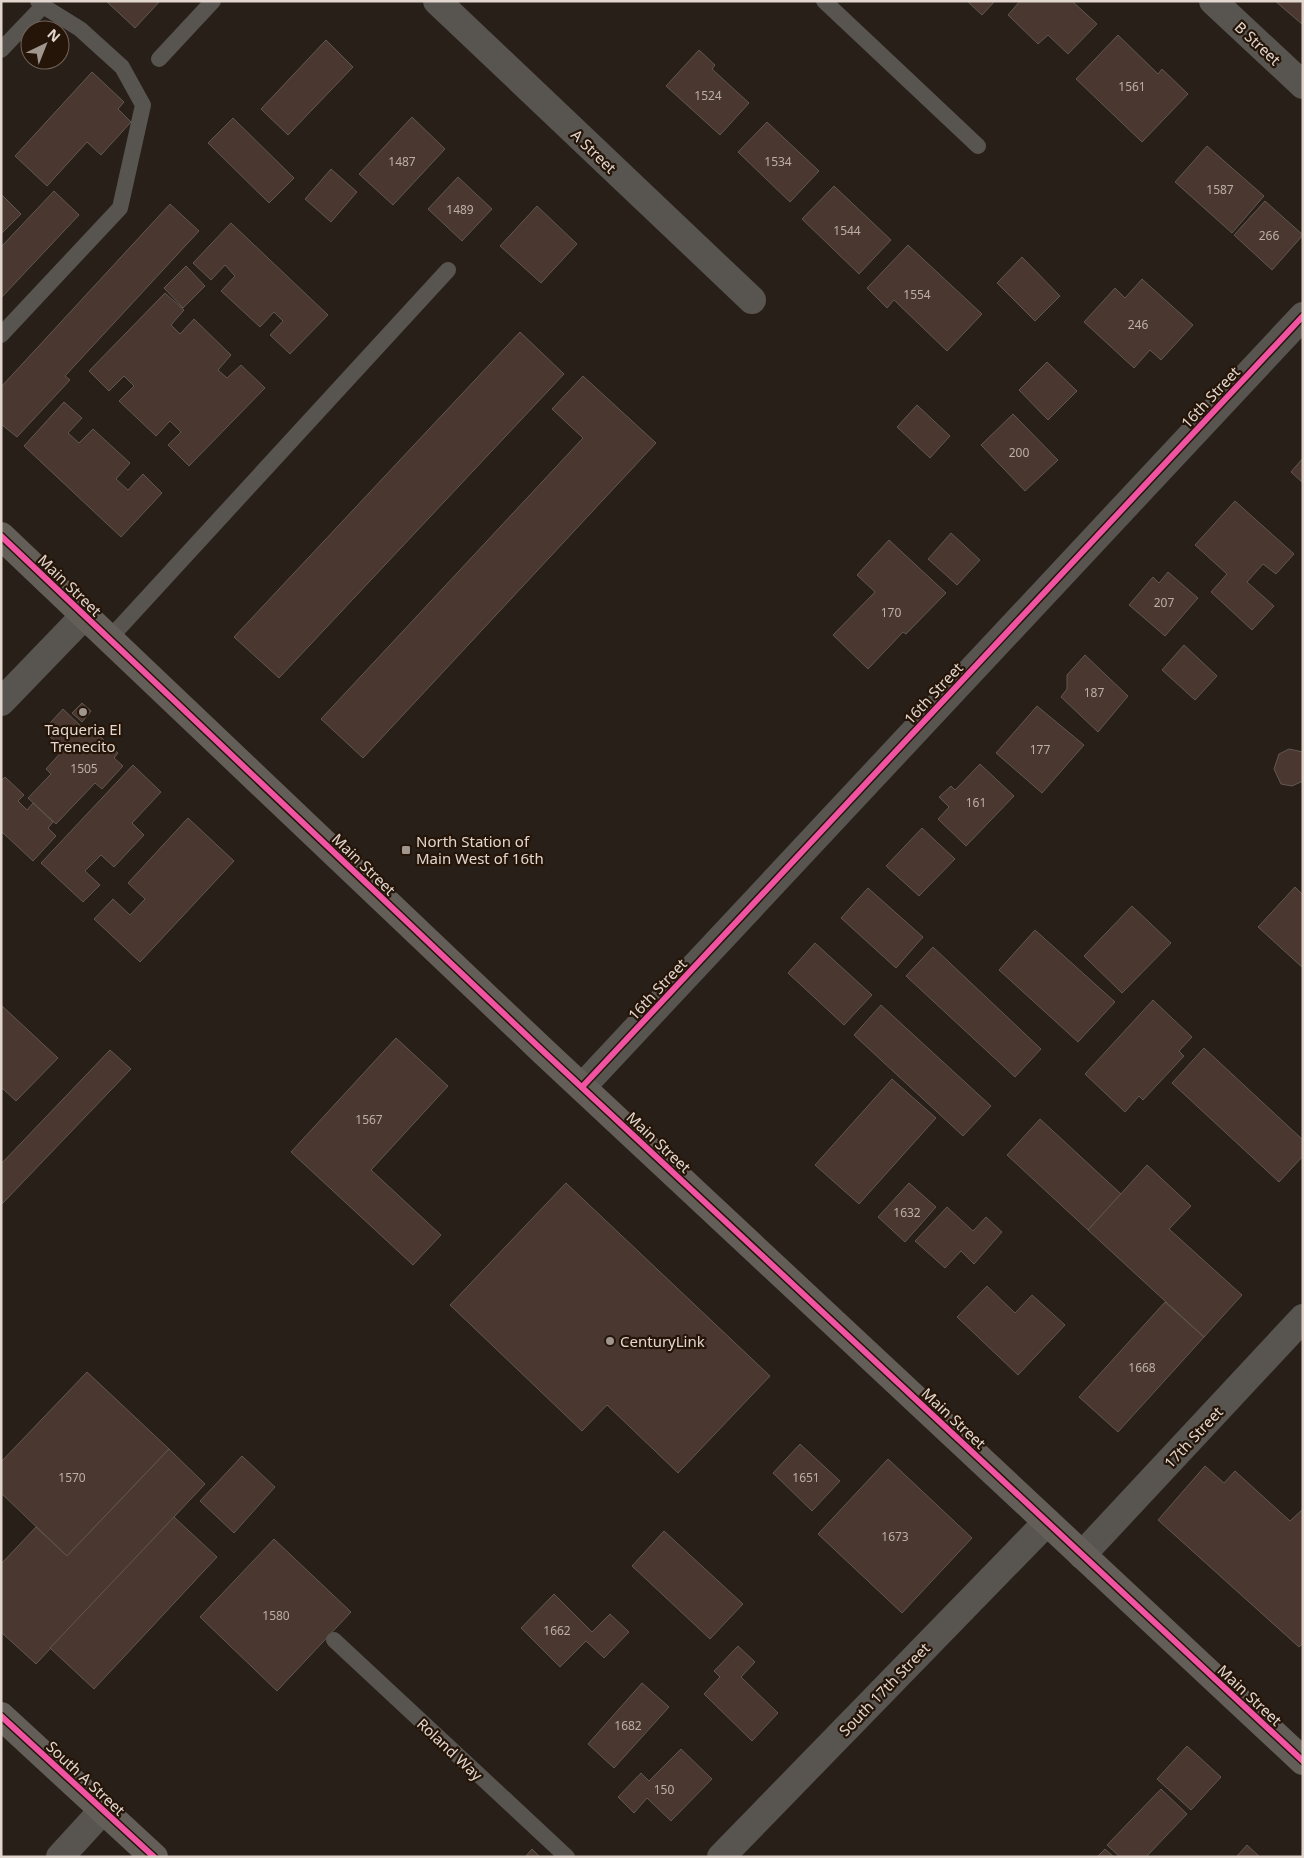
<svg xmlns="http://www.w3.org/2000/svg" width="1304" height="1858" font-family="'Noto Sans',sans-serif">
<rect width="100%" height="100%" fill="#281f18"/>
<g fill="#4a3830" stroke="#615752">
<polygon points="106,1 160,1 135,28"/>
<polygon points="967,1 995,1 982,15"/>
<polygon points="1020,1 1072,1 1097,24 1068,54 1048,35 1038,44 1008,15"/>
<polygon points="1275,1 1303,1 1303,25"/>
<polygon points="1118,35 1158,74 1162,69 1188,94 1142,142 1076,79"/>
<polygon points="326,40 353,67 288,135 261,109"/>
<polygon points="699,50 715,65 712,69 749,103 720,135 666,86"/>
<polygon points="92,72 124,102 118,109 131,122 101,155 87,142 47,186 15,156"/>
<polygon points="412,117 445,149 393,205 359,174"/>
<polygon points="233,118 294,178 269,203 208,143"/>
<polygon points="767,122 819,171 790,202 738,152"/>
<polygon points="1207,146 1264,196 1232,233 1175,182"/>
<polygon points="331,169 357,192 331,222 305,199"/>
<polygon points="458,177 492,209 462,241 428,209"/>
<polygon points="834,186 891,240 859,274 802,219"/>
<polygon points="54,191 79,215 1,298 1,247"/>
<polygon points="1,194 21,214 1,234"/>
<polygon points="1265,201 1303,235 1272,270 1234,235"/>
<polygon points="170,204 199,231 65,376 70,380 17,437 1,424 1,387"/>
<polygon points="537,206 577,244 541,283 500,246"/>
<polygon points="231,223 328,315 290,354 270,335 283,321 274,312 260,327 221,291 235,276 225,265 211,280 193,263"/>
<polygon points="908,245 982,314 947,351 894,300 887,308 867,288"/>
<polygon points="1022,257 1060,296 1035,321 997,283"/>
<polygon points="186,266 205,286 183,308 164,288"/>
<polygon points="1142,279 1193,325 1161,360 1150,350 1134,368 1084,322 1115,288 1125,298"/>
<polygon points="165,293 184,310 171,325 180,334 194,319 231,355 218,370 227,378 241,365 265,388 189,466 168,445 181,432 170,421 156,436 119,401 134,386 124,376 109,391 89,371"/>
<polygon points="520,332 564,374 279,678 234,637"/>
<polygon points="1047,362 1077,391 1048,420 1019,390"/>
<polygon points="583,376 656,443 363,758 321,719 583,438 552,409"/>
<polygon points="64,402 82,418 68,433 79,443 93,429 130,463 116,479 128,490 143,474 162,493 121,537 24,446"/>
<polygon points="917,405 950,436 930,458 897,427"/>
<polygon points="1013,414 1058,460 1025,491 981,445"/>
<polygon points="1303,458 1303,483 1291,472"/>
<polygon points="1235,501 1294,554 1276,574 1263,564 1247,582 1274,606 1252,630 1211,592 1227,574 1195,545"/>
<polygon points="951,533 980,560 957,585 928,559"/>
<polygon points="889,540 946,593 906,634 903,632 868,669 833,635 875,592 857,575"/>
<polygon points="1168,572 1198,598 1165,636 1129,605 1153,577 1159,583"/>
<polygon points="1184,645 1217,676 1195,700 1162,670"/>
<polygon points="1085,655 1128,696 1098,732 1061,697 1067,689 1067,675"/>
<polygon points="82,703 91,711 82,722 72,713"/>
<polygon points="1037,706 1084,745 1042,793 996,753"/>
<polygon points="63,709 86,731 90,727 118,753 114,758 123,766 102,789 95,783 56,824 28,798 51,774 46,769 64,749 48,735 55,728 50,723"/>
<polygon points="1289,749 1303,752 1303,781 1292,786 1281,784 1274,769 1279,754"/>
<polygon points="980,764 1014,796 966,846 938,819 949,807 939,797 951,786 955,790"/>
<polygon points="133,765 161,792 132,823 144,835 114,867 101,855 85,871 100,885 83,902 41,863"/>
<polygon points="5,777 24,795 18,801 27,810 33,803 53,822 48,828 56,836 33,861 1,831 1,781"/>
<polygon points="188,818 234,861 140,962 94,919 113,899 130,915 145,899 128,883"/>
<polygon points="922,828 955,859 919,896 886,866"/>
<polygon points="1295,887 1303,895 1303,968 1258,927"/>
<polygon points="868,888 923,937 896,968 841,918"/>
<polygon points="1132,906 1171,943 1122,993 1084,956"/>
<polygon points="1035,930 1115,1002 1078,1042 999,970"/>
<polygon points="815,943 872,995 844,1025 788,973"/>
<polygon points="933,947 1041,1049 1015,1077 906,976"/>
<polygon points="1153,1000 1192,1037 1179,1051 1184,1056 1143,1100 1139,1096 1125,1112 1085,1074"/>
<polygon points="1,1005 58,1058 16,1101 1,1087"/>
<polygon points="881,1005 991,1106 963,1136 854,1035"/>
<polygon points="396,1038 448,1086 371,1170 441,1235 413,1265 291,1152"/>
<polygon points="1204,1048 1303,1140 1303,1156 1279,1182 1172,1083"/>
<polygon points="110,1050 131,1069 1,1205 1,1164"/>
<polygon points="892,1079 936,1118 859,1204 815,1165"/>
<polygon points="1040,1119 1121,1194 1088,1230 1007,1155"/>
<polygon points="1147,1165 1191,1206 1169,1229 1242,1295 1204,1337 1088,1230"/>
<polygon points="566,1183 770,1376 678,1473 607,1405 582,1431 450,1305"/>
<polygon points="909,1183 936,1207 905,1242 878,1217"/>
<polygon points="947,1207 973,1231 986,1217 1002,1232 974,1264 961,1251 945,1268 915,1241"/>
<polygon points="987,1286 1015,1313 1032,1295 1065,1325 1018,1375 957,1317"/>
<polygon points="1165,1302 1204,1337 1118,1432 1079,1397"/>
<polygon points="87,1372 169,1449 67,1556 1,1493 1,1462"/>
<polygon points="800,1444 840,1481 812,1511 773,1473"/>
<polygon points="169,1449 205,1484 36,1664 1,1632 1,1564 36,1527 67,1556"/>
<polygon points="242,1456 275,1487 234,1533 200,1501"/>
<polygon points="888,1459 972,1538 902,1613 818,1534"/>
<polygon points="1205,1466 1224,1483 1235,1471 1290,1521 1303,1509 1303,1643 1299,1647 1158,1520"/>
<polygon points="174,1517 217,1557 94,1689 50,1648"/>
<polygon points="664,1531 743,1604 710,1639 632,1566"/>
<polygon points="274,1539 351,1612 277,1691 200,1617"/>
<polygon points="554,1594 592,1632 610,1614 629,1632 604,1658 586,1641 560,1667 521,1628"/>
<polygon points="738,1646 755,1662 741,1677 778,1713 752,1741 704,1694 720,1677 714,1671"/>
<polygon points="642,1683 669,1707 614,1768 588,1744"/>
<polygon points="1187,1746 1221,1777 1191,1810 1157,1779"/>
<polygon points="681,1749 712,1779 671,1821 647,1798 634,1813 618,1797 641,1773 649,1781"/>
<polygon points="1161,1789 1187,1814 1146,1857 1120,1857 1107,1845"/>
<polygon points="1247,1845 1260,1857 1238,1857 1237,1856"/>
<polygon points="532,1849 540,1857 525,1857"/>
<polygon points="1105,1849 1114,1857 1097,1857"/>
</g>
<g fill="none" stroke-linecap="round" stroke-linejoin="round">
<g stroke="#585551" stroke-width="16">
<polyline points="824,1 978,146"/>
<polyline points="1,50 43,6 38,1"/>
<polyline points="159,59 213,1"/>
<polyline points="1,335 120,208 143,105 122,67 80,29 43,6"/>
<polyline points="109,639 448,270"/>
<polyline points="334,1640 567,1857"/>
</g>
<g stroke="#585551" stroke-width="28">
<polyline points="437,1 752,300"/>
<polyline points="1213,1 1303,85"/>
<polyline points="1,702 84,616"/>
<polyline points="582,1087 1303,316"/>
<polyline points="1082,1555 1303,1318"/>
<polyline points="60,1857 103,1810"/>
<polyline points="721,1857 1047,1522"/>
</g>
<g stroke="#645e59" stroke-width="28">
<polyline points="1,536 544,1052 1303,1761"/>
<polyline points="1,1716 154,1857"/>
</g>
<defs>
<g id="cycleway">
<polyline points="1,536 544,1052 1303,1761"/>
<polyline points="582,1087 1303,316"/>
<polyline points="1,1716 154,1857"/>
</g>
</defs>
<use href="#cycleway" stroke="#251508" stroke-width="9"/>
<use href="#cycleway" stroke="#f153a3" stroke-width="6"/>
</g>
<g fill="#a1968e" stroke="#251508" stroke-width="2">
<circle cx="83" cy="712" r="5"/>
<rect x="401" y="845" width="10" height="10" rx="2.5"/>
<circle cx="610" cy="1341" r="5"/>
</g>
<g text-anchor="middle" dominant-baseline="central" stroke-width="4.5" stroke-linejoin="round" paint-order="stroke">
<g font-size="12" fill="#bcaea6">
<text x="1132" y="86">1561</text>
<text x="708" y="95">1524</text>
<text x="402" y="161">1487</text>
<text x="778" y="161">1534</text>
<text x="1220" y="189">1587</text>
<text x="460" y="209">1489</text>
<text x="847" y="230">1544</text>
<text x="1269" y="235">266</text>
<text x="917" y="294">1554</text>
<text x="1138" y="324">246</text>
<text x="1019" y="452">200</text>
<text x="1164" y="602">207</text>
<text x="891" y="612">170</text>
<text x="1094" y="692">187</text>
<text x="1040" y="749">177</text>
<text x="84" y="768">1505</text>
<text x="976" y="802">161</text>
<text x="369" y="1119">1567</text>
<text x="907" y="1212">1632</text>
<text x="1142" y="1367">1668</text>
<text x="72" y="1477">1570</text>
<text x="806" y="1477">1651</text>
<text x="895" y="1536">1673</text>
<text x="276" y="1615">1580</text>
<text x="557" y="1630">1662</text>
<text x="628" y="1725">1682</text>
<text x="664" y="1789">150</text>
</g>
<g font-size="15" fill="#e2d6ce" stroke="#251508">
<text transform="translate(1258 43) rotate(43)">B Street</text>
<text transform="translate(594 151) rotate(44)">A Street</text>
<text transform="translate(1210 397) rotate(-47)">16th Street</text>
<text transform="translate(70 585) rotate(44)">Main Street</text>
<text transform="translate(933 693) rotate(-47)">16th Street</text>
<text transform="translate(364 864) rotate(44)">Main Street</text>
<text transform="translate(657 989) rotate(-47)">16th Street</text>
<text transform="translate(659 1142) rotate(43)">Main Street</text>
<text transform="translate(954 1418) rotate(43)">Main Street</text>
<text transform="translate(1193 1437) rotate(-47)">17th Street</text>
<text transform="translate(884 1689) rotate(-46)">South 17th Street</text>
<text transform="translate(1250 1695) rotate(43)">Main Street</text>
<text transform="translate(450 1749) rotate(43)">Roland Way</text>
<text transform="translate(86 1778) rotate(43)">South A Street</text>
</g>
<g font-size="15" fill="#e2d6ce" stroke="#251508" text-anchor="start">
<text x="83" y="729" text-anchor="middle">Taqueria El<tspan x="83" dy="17">Trenecito</tspan></text>
<text x="416" y="841">North Station of<tspan x="416" dy="17">Main West of 16th</tspan></text>
<text x="620" y="1341">CenturyLink</text>
</g>
</g>
<rect width="1304" height="1858" fill="none" stroke="#e2d6ce" stroke-width="5"/>
<g transform="translate(45 45) rotate(43)"><circle r="24" fill="#251508" stroke="#716257"/>
<path d="M0-4L9 19L0 12L-9 19Z" fill="#a1968e"/>
<text y="-8" font-size="14" font-weight="bold" text-anchor="middle" fill="#e2d6ce">N</text>
</g>
</svg>
